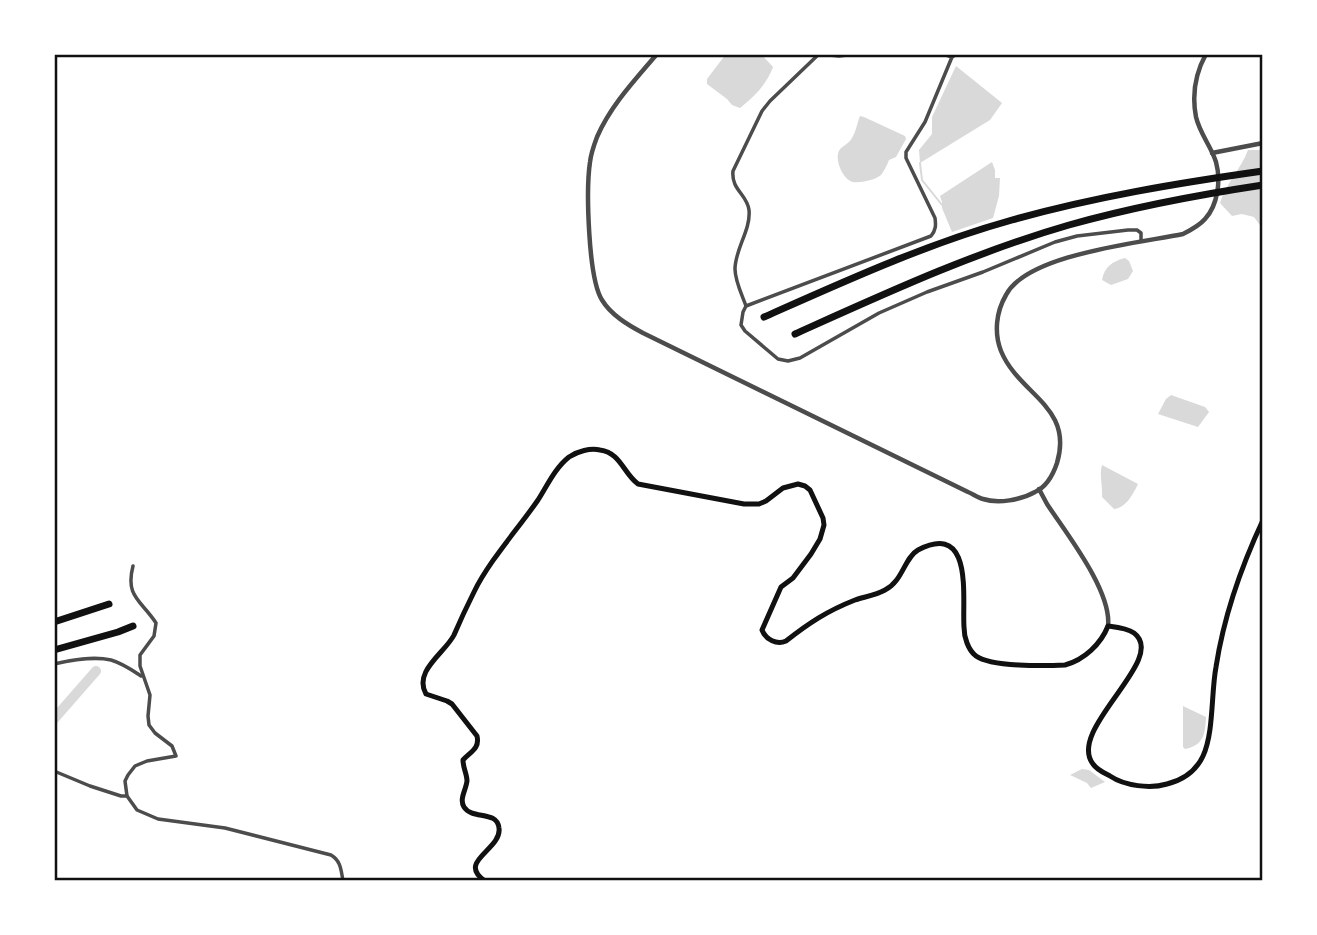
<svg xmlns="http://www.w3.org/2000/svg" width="1317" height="935" font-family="Roboto,sans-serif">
<rect width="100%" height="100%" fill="#fff"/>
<g fill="#d9d9d9">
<path d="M726,54h35l12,13c-6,17 -19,30 -33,41l-8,-3 -5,-6 -20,-15v-5z"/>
<polygon points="956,66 1002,103 990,120 920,163 919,150 932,134 932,117"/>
<path d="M860,116l4,1 41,19 1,3 -10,18 -7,3c-2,5 -5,11 -8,15 -6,5 -20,8 -28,7 -9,-2 -17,-19 -15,-28 1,-8 11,-9 14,-16 4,-6 5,-15 8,-22z"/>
<path d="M1248,150h15v83l-1,-5 -8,-11 -12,-3 -10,2 -12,-13c6,-20 21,-34 28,-53z"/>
<polygon points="992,162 995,170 995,178 1000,178 999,196 993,218 952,232 942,208 942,202 940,196"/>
<path d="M1125,258l4,3 4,10 -5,8 -17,6 -9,-5c2,-13 11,-19 23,-22z"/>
<polygon points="1171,395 1205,407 1209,412 1198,427 1158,414 1166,399"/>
<path d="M1102,465l36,19c-5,10 -12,24 -24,25l-12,-12c1,-11 -3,-21 0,-32z"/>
<path d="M1183,706l23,11c-1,17 -2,28 -21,32l-2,-2z"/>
<polygon points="1082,769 1089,770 1105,782 1091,788 1087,783 1070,775"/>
</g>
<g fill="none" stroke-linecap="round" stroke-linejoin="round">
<polyline stroke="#d9d9d9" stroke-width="2" points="920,163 922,180 942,205"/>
<polyline stroke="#d9d9d9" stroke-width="10" points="54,719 96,671"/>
<g stroke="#4c4c4c" stroke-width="3.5">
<polyline points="820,54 839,56 856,54"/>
<polyline points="943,54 952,57"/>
<path d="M957,54l-5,3 -27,65 -19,30v6l29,60c1,7 1,12 -4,18l-185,70 -3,6 -2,13 4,6 33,28 10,2 12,-3 79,-45 48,-21 56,-20 72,-30 22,-6 51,-6h9l4,3v8"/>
<path d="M746,306c-4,-11 -11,-25 -11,-37 0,-20 16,-39 14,-59 -2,-16 -18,-20 -16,-39l29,-60 8,-10 49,-47"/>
<path d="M133,566c-8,31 8,34 23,57l-2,13 -14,19v11l10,29 -2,21 1,9 6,8 17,13 4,10 -29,5 -12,5 -7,9 -3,6 2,15 10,14 21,9 67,9 106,27c10,6 10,15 12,26"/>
<path d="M54,664c18,-4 39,-8 57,-4 11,3 21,10 30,16"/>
<polyline points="54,771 90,786 121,796 127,796"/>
</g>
<g stroke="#4c4c4c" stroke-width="4.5">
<path d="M657,54c-22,26 -46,51 -60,83 -3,8 -6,16 -7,25 -4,27 -2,116 12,138 9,15 26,25 41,33l325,159c5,2 10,6 15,7 15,5 38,1 52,-7 11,-5 18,-17 22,-29 17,-57 -38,-68 -56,-112 -7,-18 -5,-39 5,-56 21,-41 134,-52 177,-61 8,-4 16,-8 22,-15 13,-14 16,-39 11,-57 -5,-16 -16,-28 -20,-45 -4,-21 -1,-43 10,-63"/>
<polyline points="1212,153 1263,143"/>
<path d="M1039,489l8,15c19,29 65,87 61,122"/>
</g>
<path stroke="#111" stroke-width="5" d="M485,881c-29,-20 17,-31 14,-53 -2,-18 -27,-8 -35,-21 -5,-8 2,-17 3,-26 0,-7 -4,-13 -4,-21 7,-8 17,-11 14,-24l-25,-32 -5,-3 -21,-7c-13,-23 19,-41 28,-59 6,-14 13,-29 20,-43 15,-31 44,-63 64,-92 9,-14 17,-32 31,-43 9,-6 21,-9 31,-7 21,3 23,23 38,34l106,20h15l7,-3 17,-13 15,-4 7,2 5,4 13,28 1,7 -4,14 -9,15 -18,24 -12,9 -19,43c4,10 15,15 24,11 23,-18 41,-30 69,-41 9,-3 21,-5 30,-10 18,-9 19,-32 33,-40 56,-29 44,48 46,77 0,10 4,23 12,29 15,11 69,10 89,9 19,-5 36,-21 43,-39 8,1 19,2 26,7 35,26 -68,96 -41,131 4,6 11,9 17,12 15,10 40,13 57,8 16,-4 29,-13 36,-28 11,-24 8,-63 13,-89 8,-52 25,-100 47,-147"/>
<g stroke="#111" stroke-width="7">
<path d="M764,317c81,-36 162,-73 248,-97 82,-23 166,-37 251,-49"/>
<path d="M795,334c89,-40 180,-82 274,-109 64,-18 128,-30 194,-40"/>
<polyline points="54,622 109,604"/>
<polyline points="54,650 118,632 133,626"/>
</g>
</g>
<rect width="1317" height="935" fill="none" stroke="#ffffff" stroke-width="112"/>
<rect x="56" y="56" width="1205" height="823" fill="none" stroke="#111" stroke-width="2.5"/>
</svg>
